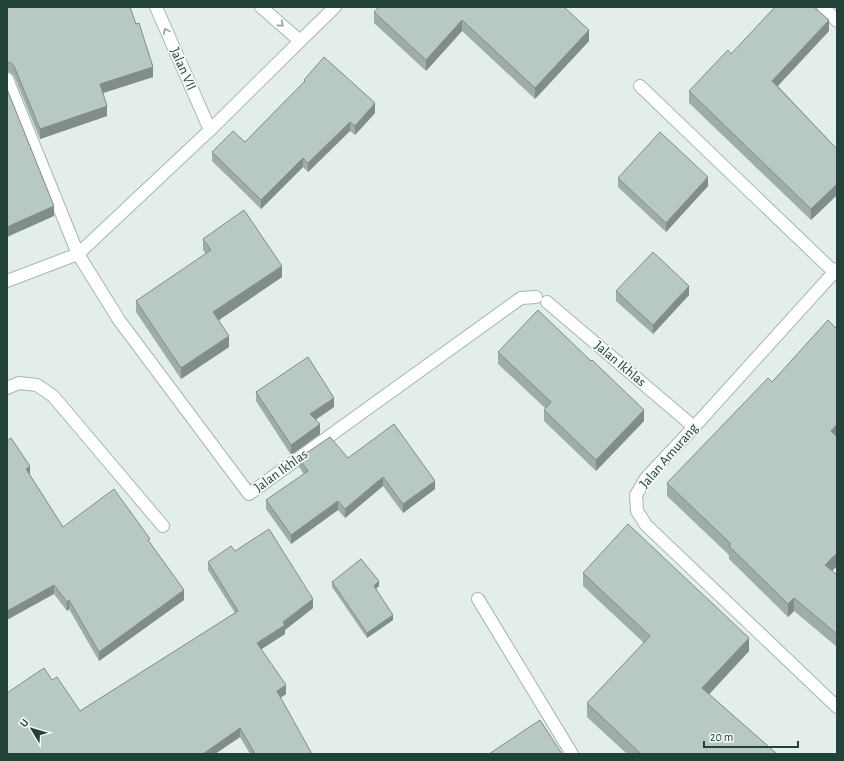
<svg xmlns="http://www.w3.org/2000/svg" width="844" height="761" font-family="'Alegreya Sans',sans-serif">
<rect width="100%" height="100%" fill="#e3eee9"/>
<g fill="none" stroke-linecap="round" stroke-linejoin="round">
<defs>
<g id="street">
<polyline points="156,7 210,130"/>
<polyline points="261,7 300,41"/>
<polyline points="823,7 837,21"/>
<polyline points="7,79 78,254 119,320 249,494 521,298 536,297"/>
<polyline points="640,86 834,272"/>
<polyline points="837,269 694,427 646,478 636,495 637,511 646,525 837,707"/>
<polyline points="7,281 78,254 210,130 300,41 335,7"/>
<polyline points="547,302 694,427"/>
<polyline points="7,388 19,383 37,385 53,396 163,526"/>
<polyline points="478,599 572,754"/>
</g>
</defs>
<use href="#street" stroke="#a5b7b1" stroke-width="14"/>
<use href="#street" stroke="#fff" stroke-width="12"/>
</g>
<g fill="#9eada7">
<polygon points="7,7 153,77 103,93 107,116 40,139 14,76 11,73 7,72"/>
<polygon points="564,7 589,41 535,99 462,31 426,71 374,23 374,12"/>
<polygon points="829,31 778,86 837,149 837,195 811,220 689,103 689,91 731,54"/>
<polygon points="304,80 375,113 355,135 350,131 308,172 303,167 261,209 212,161 212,152 245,142 304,82"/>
<polygon points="618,178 708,186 666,232 618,187"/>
<polygon points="203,239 282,277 219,320 229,347 181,379 136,312 136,301 206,254 203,250"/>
<polygon points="616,291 689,295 653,334 616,301"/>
<polygon points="837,329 837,566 832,571 837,575 837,647 794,611 788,617 729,559 729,555 667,496 667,483 772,382"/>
<polygon points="498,352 644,421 596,471 544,421 544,410 545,408 498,364"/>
<polygon points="256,392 334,407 316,420 320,434 291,455 256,401"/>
<polygon points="299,458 348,458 435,489 403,513 383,486 345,518 338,510 291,544 266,509 266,500 304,474 299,467"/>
<polygon points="30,475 63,527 150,542 184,600 99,661 69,609 67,611 54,594"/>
<polygon points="235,551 313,608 285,630 285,634 261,649 286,694 280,698 312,754 250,754 240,737 215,754 7,754 52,680 80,711 235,613 208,570 208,562"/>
<polygon points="583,573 749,651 709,694 777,754 627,754 587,717 587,703 644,643 583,586"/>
<polygon points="332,582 379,586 376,589 393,620 367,638 332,587"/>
</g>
<g fill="#818d88">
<polygon points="462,20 462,31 426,71 426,60"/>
<polygon points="829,20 829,31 772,92 772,81"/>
<polygon points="589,30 589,41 535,99 535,88"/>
<polygon points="153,67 153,77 100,94 100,84"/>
<polygon points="375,103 375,113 355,135 355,126"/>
<polygon points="107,106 107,116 40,139 40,129"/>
<polygon points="350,122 350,131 308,172 308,163"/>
<polygon points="303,158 303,167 261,209 261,200"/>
<polygon points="708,177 708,186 666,232 666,223"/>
<polygon points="837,184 837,195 811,220 811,209"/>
<polygon points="54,206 54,216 7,237 7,227"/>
<polygon points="282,266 282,277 213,324 213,312"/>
<polygon points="689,286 689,295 653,334 653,325"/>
<polygon points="229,336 229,347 181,379 181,368"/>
<polygon points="334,398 334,407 310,423 310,414"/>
<polygon points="644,410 644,421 596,471 596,460"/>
<polygon points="320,424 320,434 291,455 291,445"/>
<polygon points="837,424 837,437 831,431"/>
<polygon points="30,466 30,476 26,469"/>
<polygon points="383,477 383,486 345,518 345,509"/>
<polygon points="435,481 435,489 403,513 403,504"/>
<polygon points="338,501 338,510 291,544 291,535"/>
<polygon points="837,553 837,566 825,578 825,565"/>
<polygon points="379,581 379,586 374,590 374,586"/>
<polygon points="54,585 54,594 7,620 7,611"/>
<polygon points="184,590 184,600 99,661 99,652"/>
<polygon points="794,598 794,611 788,617 788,604"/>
<polygon points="313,599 313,608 285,630 285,634 257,652 257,643"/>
<polygon points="69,600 69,609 67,611 67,602"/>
<polygon points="393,615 393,620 367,638 367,633"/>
<polygon points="749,638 749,651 702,702 702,688"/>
<polygon points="286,685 286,694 277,700 277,691"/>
<polygon points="240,728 240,737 215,754 203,754"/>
</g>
<g fill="#b8c9c2" stroke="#818d88">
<polygon points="7,7 130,7 136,24 139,23 153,67 100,84 107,106 40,129 14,66 11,63 7,62"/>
<polygon points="379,7 564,7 589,30 535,88 462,20 426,60 374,12"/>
<polygon points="775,7 814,7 829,20 772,81 837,149 837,184 811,209 689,91 728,50 731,54"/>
<polygon points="324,57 375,103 355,126 350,122 308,163 303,158 261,200 212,152 233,131 245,142 305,81 304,80"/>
<polygon points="7,89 54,206 7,227"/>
<polygon points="660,132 708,177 666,223 618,178"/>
<polygon points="244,210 282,266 213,312 229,336 181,368 136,301 211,250 203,239"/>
<polygon points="653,252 689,286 653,325 616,291"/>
<polygon points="538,310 591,361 592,360 644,410 596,460 544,410 551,402 498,352"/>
<polygon points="828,320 837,329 837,424 831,431 837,437 837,553 825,565 837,575 837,634 794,598 788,604 729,546 731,544 667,483 768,378 772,382"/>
<polygon points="308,357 334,398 310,414 320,424 291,445 256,392"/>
<polygon points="394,424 435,481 403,504 383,477 345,509 338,501 291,535 266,500 308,471 299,458 330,437 348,458"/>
<polygon points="11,438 30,466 26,469 63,527 114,489 150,539 148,540 184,590 99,652 69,600 67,602 54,585 7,611 7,441"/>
<polygon points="628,524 749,638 702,688 777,754 641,754 587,703 650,636 583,573"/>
<polygon points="269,529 313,599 283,622 285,625 257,643 286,685 277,691 312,754 255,754 240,728 203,754 7,754 7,693 44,668 52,680 57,677 80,711 238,611 208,562 231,546 235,551"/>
<polygon points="361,559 379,581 374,586 393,615 367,633 332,582"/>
<polygon points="540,720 562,754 489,754"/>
</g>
<defs><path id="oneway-chevron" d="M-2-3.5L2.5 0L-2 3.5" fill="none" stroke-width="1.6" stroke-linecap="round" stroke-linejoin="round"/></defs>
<g stroke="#90a09c">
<use href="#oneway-chevron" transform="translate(281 24) rotate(40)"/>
<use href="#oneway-chevron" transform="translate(166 31) rotate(-114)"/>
</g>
<g text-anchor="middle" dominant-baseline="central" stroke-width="3.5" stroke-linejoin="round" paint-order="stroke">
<g font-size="14" fill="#214139" stroke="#f4faf7">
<text transform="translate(183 69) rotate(66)">Jalan VII</text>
<text transform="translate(620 364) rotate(40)">Jalan Ikhlas</text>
<text transform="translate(669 456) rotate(-49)">Jalan Amurang</text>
<text transform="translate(281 471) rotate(-36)">Jalan Ikhlas</text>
</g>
</g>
<rect width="844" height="761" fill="none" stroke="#214139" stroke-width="16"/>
<g transform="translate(32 729) rotate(308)" stroke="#f4faf7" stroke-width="3" paint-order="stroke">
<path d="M0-3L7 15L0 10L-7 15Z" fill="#214139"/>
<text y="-6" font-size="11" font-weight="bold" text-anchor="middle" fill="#214139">U</text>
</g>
<path d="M704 741v6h94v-6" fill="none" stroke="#214139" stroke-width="2"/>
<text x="710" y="741" font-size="12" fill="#214139" stroke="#f4faf7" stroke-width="3" paint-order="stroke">20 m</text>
</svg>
